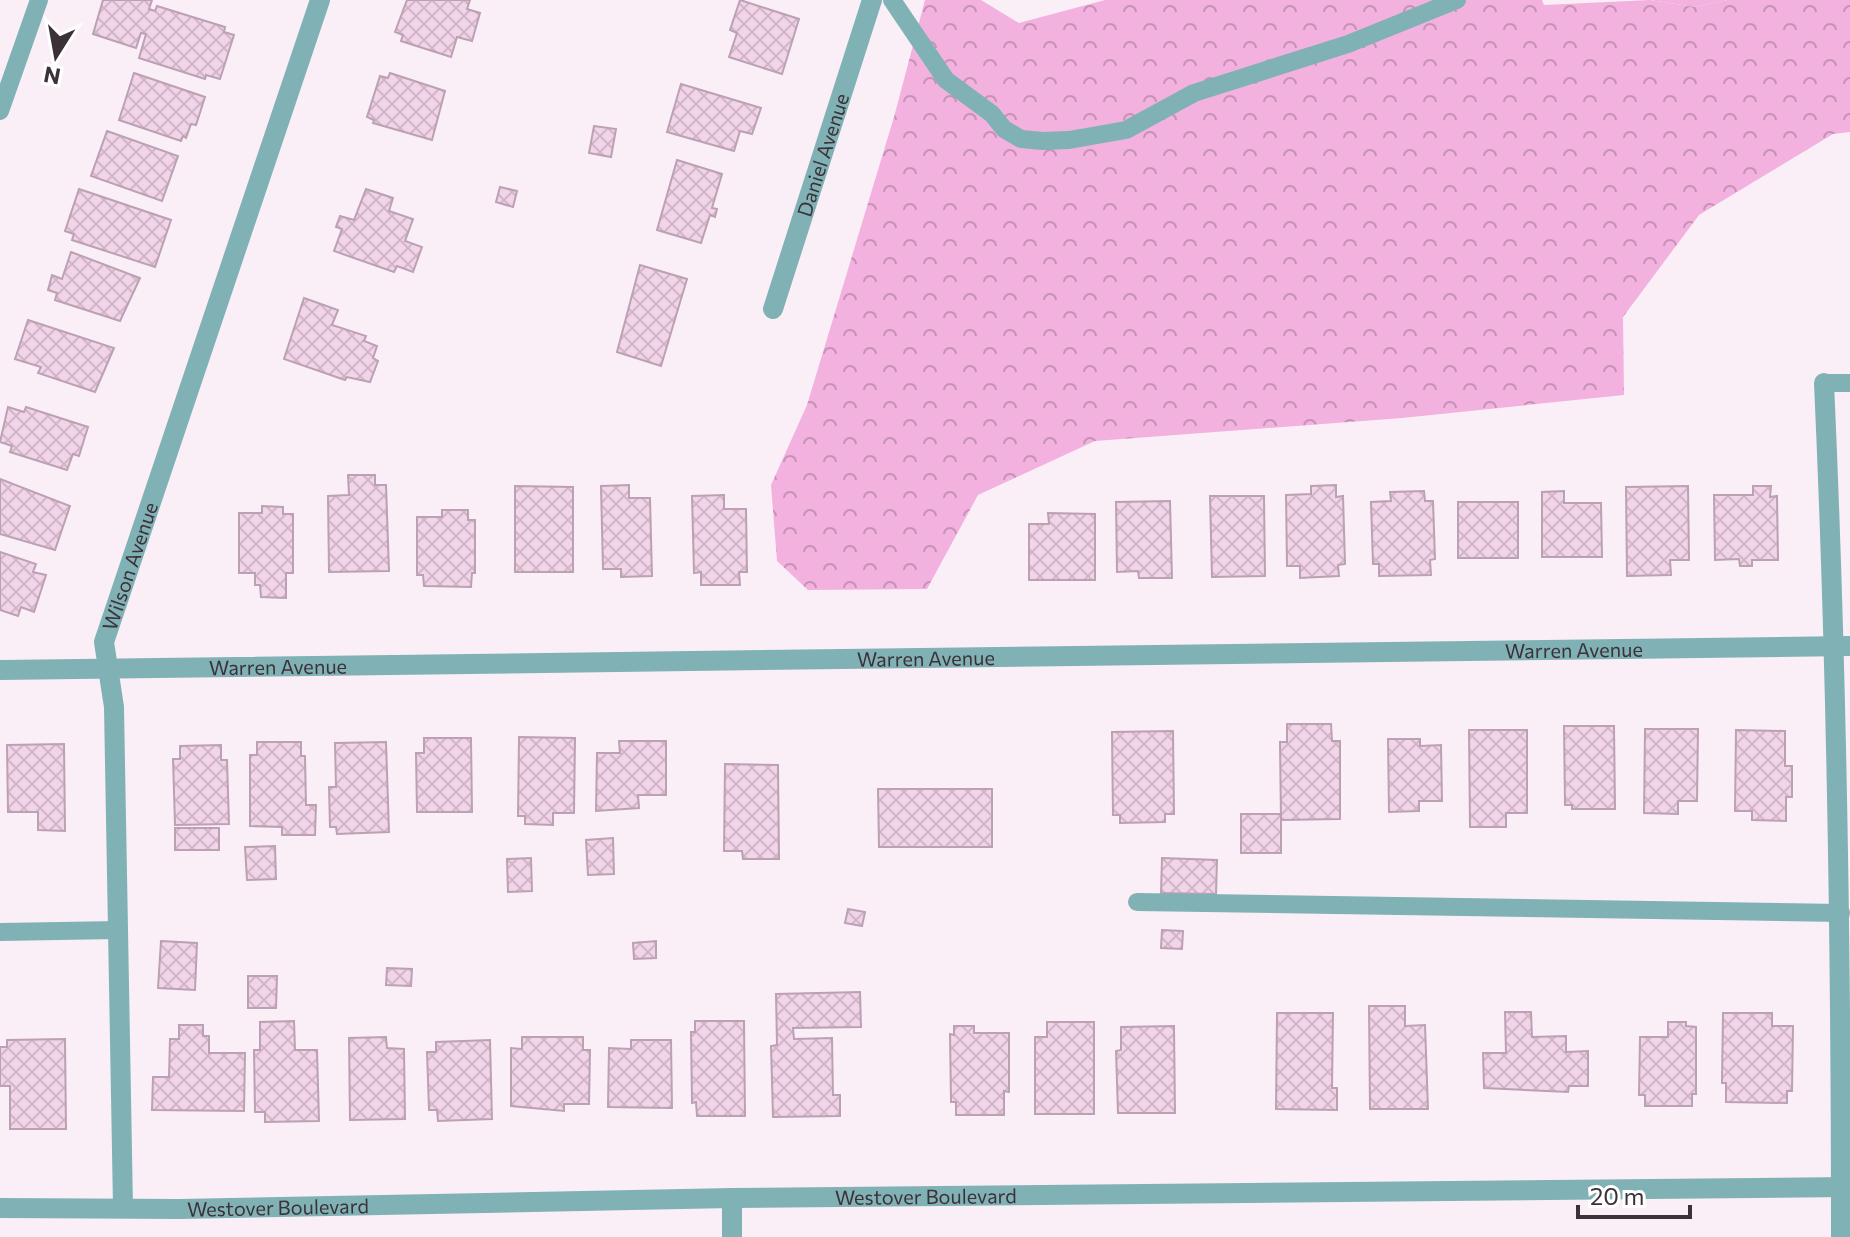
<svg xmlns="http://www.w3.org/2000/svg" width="1850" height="1237" font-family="Commissioner,sans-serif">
<defs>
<pattern id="grass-tufts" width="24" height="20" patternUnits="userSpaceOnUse" patternTransform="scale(2)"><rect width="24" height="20" fill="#f2b1de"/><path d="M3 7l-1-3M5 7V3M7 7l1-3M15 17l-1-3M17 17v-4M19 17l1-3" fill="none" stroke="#c591b5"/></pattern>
<pattern id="forest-crowns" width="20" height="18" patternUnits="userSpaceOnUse" patternTransform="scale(2)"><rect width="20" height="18" fill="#f2b1de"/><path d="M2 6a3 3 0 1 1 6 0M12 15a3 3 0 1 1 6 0" fill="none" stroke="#c591b5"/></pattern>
<pattern id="building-cross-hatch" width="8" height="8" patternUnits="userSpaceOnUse" patternTransform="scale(2)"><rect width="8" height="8" fill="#f1d4e7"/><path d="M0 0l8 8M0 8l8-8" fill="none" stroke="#d0b6c7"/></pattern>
</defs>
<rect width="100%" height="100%" fill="#fbeff7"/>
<polygon fill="url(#grass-tufts)" points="1650,0 1728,0 1695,7"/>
<polygon fill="url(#forest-crowns)" points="925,0 981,0 1019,23 1105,0 1542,0 1544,5 1650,0 1695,7 1728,0 1850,0 1850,132 1833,134 1699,215 1623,317 1624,395 1402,418 1095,441 978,495 927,589 808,590 777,561 771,485 807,405 894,117"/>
<g fill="url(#building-cross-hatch)" stroke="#bca0b3" stroke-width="2">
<polygon points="103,0 152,0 149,9 155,11 157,6 225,27 224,32 234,35 220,79 206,75 205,79 139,58 146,34 141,33 136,48 93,34"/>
<polygon points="407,0 470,0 467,9 480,13 472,41 457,37 451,57 401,41 403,35 395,32"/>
<polygon points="740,0 799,19 782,74 729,57 737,33 730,30"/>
<polygon points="134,73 205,97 196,125 191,124 186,138 183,136 181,141 119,120"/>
<polygon points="390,73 445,91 432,140 373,123 374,120 367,117 380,76 388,78"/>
<polygon points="681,84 761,108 752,134 740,131 734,151 667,132"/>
<polygon points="594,126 616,129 611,157 589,153"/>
<polygon points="107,131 178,156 162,201 91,176"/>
<polygon points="677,160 722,174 712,208 717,209 715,217 710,215 701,243 657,230"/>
<polygon points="500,187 517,191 513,207 496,202"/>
<polygon points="79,189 171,220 155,267 72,240 74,234 65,231"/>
<polygon points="366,189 393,198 389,211 413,219 405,241 422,247 413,272 397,266 394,272 334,251 342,229 336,227 340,216 354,220"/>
<polygon points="71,252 140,278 120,321 55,300 57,293 48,290 52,275 62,279"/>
<polygon points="640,265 687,279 661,366 617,352"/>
<polygon points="304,298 338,310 332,325 366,336 364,341 377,346 373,358 378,361 370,382 347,377 345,380 284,359"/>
<polygon points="28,320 114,348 95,392 38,373 41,367 15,359"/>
<polygon points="8,407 24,412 26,407 88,427 79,456 73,454 67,470 10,452 12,446 0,442"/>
<polygon points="348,475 375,475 375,485 386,485 389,571 329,572 328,496 349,495"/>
<polygon points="0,479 70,506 55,550 0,534"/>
<polygon points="629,485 629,498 650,498 652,576 621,577 621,569 603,569 601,486"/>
<polygon points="1336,485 1336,497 1343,496 1345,564 1338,565 1339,576 1300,578 1300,566 1287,566 1286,495 1311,494 1311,486"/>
<polygon points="515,486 573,487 573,572 515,572"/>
<polygon points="1688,486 1689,560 1670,560 1671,575 1627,576 1626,487"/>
<polygon points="1753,486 1771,486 1770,497 1777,496 1778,560 1752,560 1752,566 1740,566 1739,559 1715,560 1714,495 1753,495"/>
<polygon points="1424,491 1425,501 1433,501 1435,559 1430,560 1431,575 1379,576 1379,564 1373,564 1371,502 1391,501 1390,492"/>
<polygon points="1564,491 1564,503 1601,503 1602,557 1542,557 1542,492"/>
<polygon points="724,495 724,509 746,509 747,572 739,572 740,585 701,585 701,572 694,573 692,496"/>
<polygon points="1210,496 1264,496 1265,576 1212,577"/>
<polygon points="1170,501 1172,578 1139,578 1138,571 1117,572 1116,502"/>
<rect x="1458" y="502" width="60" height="56"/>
<polygon points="262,506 283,507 283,514 293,514 293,573 286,573 286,598 261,597 260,585 255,585 255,573 239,573 239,513 262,513"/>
<polygon points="442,510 468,510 468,520 475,520 475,573 472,573 471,587 424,586 423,575 417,575 417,517 442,517"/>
<polygon points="1048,513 1095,514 1095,580 1029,580 1029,524 1049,524"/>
<polygon points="0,552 36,564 33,572 46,575 34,612 21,607 18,616 0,610"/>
<polygon points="1287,724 1331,724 1332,741 1340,741 1340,819 1281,820 1280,742 1287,742"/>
<polygon points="1564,726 1614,726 1615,809 1572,809 1572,805 1565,805"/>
<polygon points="1645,729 1698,729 1697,801 1678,801 1678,814 1644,813"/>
<polygon points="1469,730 1527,730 1527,813 1506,813 1506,827 1470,827"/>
<polygon points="1736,730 1785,731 1785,766 1792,766 1792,797 1786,797 1786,821 1752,820 1752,811 1735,811"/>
<polygon points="1173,731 1174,814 1165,814 1165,822 1120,823 1120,815 1113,815 1112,732"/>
<polygon points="519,737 575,738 574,813 553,813 553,825 525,824 525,816 518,816"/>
<polygon points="424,738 471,738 472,812 417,812 416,753 424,753"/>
<polygon points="1388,739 1420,739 1420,746 1441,745 1442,801 1419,801 1419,811 1389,812"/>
<polygon points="619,741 666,741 666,795 638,795 639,808 596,811 597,753 620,753"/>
<polygon points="257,742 301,742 301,756 305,756 306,805 316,805 315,835 282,835 282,827 250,826 250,755 257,755"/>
<polygon points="386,742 389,832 337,834 336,827 330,827 329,787 336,787 335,743"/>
<polygon points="64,744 65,831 38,830 38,812 8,812 7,745"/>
<polygon points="221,745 221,760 227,760 229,824 175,825 173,759 180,759 180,746"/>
<polygon points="725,764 778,765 779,859 743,859 742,851 724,851"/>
<polygon points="878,789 992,789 992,847 879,847"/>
<rect x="1241" y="814" width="40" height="39"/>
<rect x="175" y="828" width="44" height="22"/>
<polygon points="613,838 614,874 588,875 586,840"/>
<polygon points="275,846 276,879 247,880 245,847"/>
<polygon points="531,858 532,891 508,892 507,859"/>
<polygon points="1162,858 1217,860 1216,894 1161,893"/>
<polygon points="848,909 865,912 862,926 845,923"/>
<polygon points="1162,930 1183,931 1182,949 1161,948"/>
<polygon points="161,941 197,943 195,990 158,988"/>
<polygon points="656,941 656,958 634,959 633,943"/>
<polygon points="387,968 412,969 411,986 386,985"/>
<polygon points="248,976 277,976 276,1008 248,1008"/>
<polygon points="860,992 861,1027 793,1028 794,1039 832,1038 833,1095 840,1095 840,1116 773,1117 771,1046 777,1045 776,994"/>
<polygon points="1369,1006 1405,1006 1405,1026 1425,1025 1428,1109 1370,1109"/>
<polygon points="1505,1012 1531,1012 1532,1037 1566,1036 1566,1052 1588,1051 1588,1086 1569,1086 1568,1092 1484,1088 1483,1053 1506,1053"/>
<polygon points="1277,1013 1333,1013 1332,1088 1337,1088 1337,1110 1276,1109"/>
<polygon points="1723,1013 1772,1013 1772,1026 1793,1026 1792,1091 1787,1091 1787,1103 1726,1102 1726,1083 1722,1083"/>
<polygon points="294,1021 295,1050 317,1050 319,1121 265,1122 265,1112 255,1112 254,1050 260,1050 260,1022"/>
<polygon points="695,1021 744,1021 745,1116 697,1116 696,1102 692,1103 691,1032 695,1032"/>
<polygon points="1047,1022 1094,1022 1094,1114 1035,1114 1035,1037 1047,1037"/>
<polygon points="1668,1022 1686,1022 1686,1026 1696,1027 1696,1094 1692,1094 1692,1106 1645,1106 1645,1095 1639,1095 1640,1037 1668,1037"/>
<polygon points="179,1025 203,1025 203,1036 209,1036 209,1053 245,1053 244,1111 152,1110 153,1077 169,1077 170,1039 179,1039"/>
<polygon points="954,1026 974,1026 974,1033 1009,1033 1009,1092 1004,1091 1004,1115 956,1115 956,1102 951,1102 950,1034 954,1035"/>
<polygon points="1174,1026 1175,1113 1118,1113 1116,1051 1121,1050 1121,1027"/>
<polygon points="386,1037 387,1048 404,1049 405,1119 350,1120 349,1038"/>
<polygon points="522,1037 583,1037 583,1050 590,1050 589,1104 564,1104 564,1111 511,1106 511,1048 522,1049"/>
<polygon points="65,1039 66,1129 10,1129 10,1086 0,1086 0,1047 7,1047 7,1040"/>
<polygon points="490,1040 492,1119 438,1121 437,1110 429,1110 427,1052 436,1052 436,1042"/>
<polygon points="631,1040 671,1040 672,1108 608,1107 609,1048 631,1049"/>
</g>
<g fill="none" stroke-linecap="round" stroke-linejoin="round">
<g stroke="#80b2b5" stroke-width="18">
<polyline points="892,0 946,80 992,114 1004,129 1021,139 1043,141 1069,140 1126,130 1194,93 1348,44 1457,0"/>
<polyline points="0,111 39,0"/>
<polyline points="1824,383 1850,383"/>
<polyline points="1137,902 1841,913"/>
<polyline points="0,932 118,930"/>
</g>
<g stroke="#80b2b5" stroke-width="20">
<path id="s1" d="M773,309l99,-309"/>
<path d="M1824,383c13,285 17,569 17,854"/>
<path id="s2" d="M0,670l1850,-24"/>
<polyline points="732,1198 732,1237"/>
<path id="s3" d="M123,1207l-9,-500 -10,-65 216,-642"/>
<path id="s4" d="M0,1208l179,1 553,-11 1118,-11"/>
</g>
</g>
<g text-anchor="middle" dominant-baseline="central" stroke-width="8" stroke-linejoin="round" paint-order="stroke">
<g font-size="20" fill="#3c3139" stroke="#fff">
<text stroke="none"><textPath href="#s1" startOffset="162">Daniel Avenue</textPath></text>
<text stroke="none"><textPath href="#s3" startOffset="646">Wilson Avenue</textPath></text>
<text stroke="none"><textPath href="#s2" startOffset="1574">Warren Avenue</textPath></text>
<text stroke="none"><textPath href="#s2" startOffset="926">Warren Avenue</textPath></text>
<text stroke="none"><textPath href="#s2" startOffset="278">Warren Avenue</textPath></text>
<text stroke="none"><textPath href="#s4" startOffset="926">Westover Boulevard</textPath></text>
<text stroke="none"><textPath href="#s4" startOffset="278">Westover Boulevard</textPath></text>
</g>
</g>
<g transform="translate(56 56) rotate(191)" stroke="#ffffff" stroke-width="6" paint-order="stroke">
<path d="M0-6L14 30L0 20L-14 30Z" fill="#3c3139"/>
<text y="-12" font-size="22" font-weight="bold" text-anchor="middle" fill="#3c3139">N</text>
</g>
<path d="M1578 1205v12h112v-12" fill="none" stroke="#3c3139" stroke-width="4"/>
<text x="1590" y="1205" font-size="24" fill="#3c3139" stroke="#ffffff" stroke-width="6" paint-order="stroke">20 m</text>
</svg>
